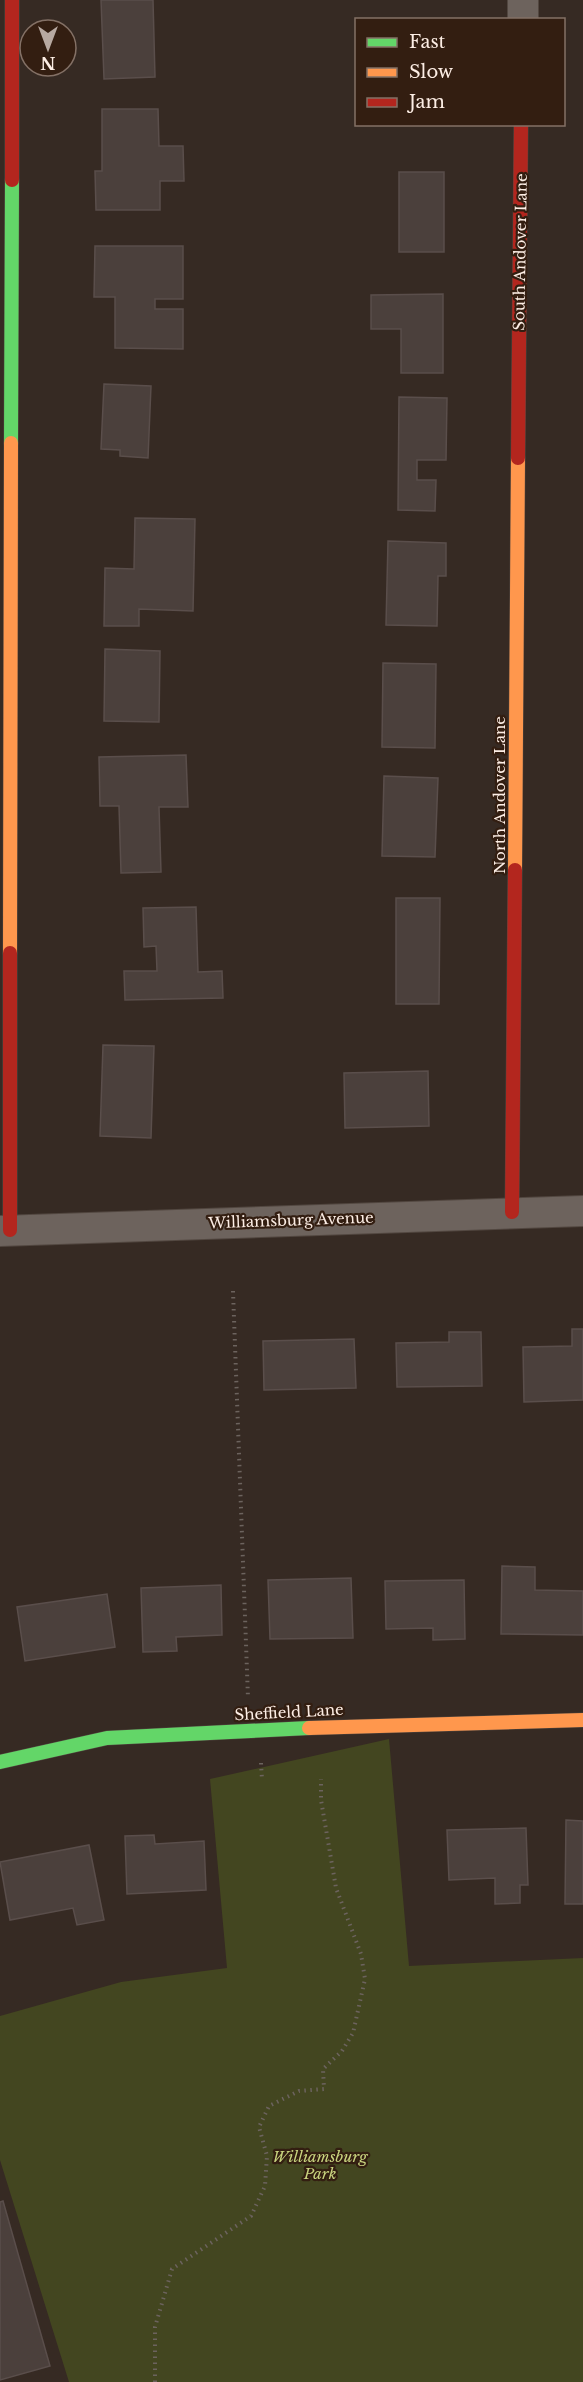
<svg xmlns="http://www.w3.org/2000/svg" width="583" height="2382" font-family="'Libre Baskerville',serif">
<rect width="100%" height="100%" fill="#362a23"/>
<polygon fill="#434620" points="389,1739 409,1966 583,1958 583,2382 69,2382 0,2160 0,2016 121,1982 227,1968 210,1779"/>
<g fill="#4b403c" stroke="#5a4e4b" stroke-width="1.5">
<polygon points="101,0 153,0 155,77 104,79"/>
<polygon points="102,109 158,109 159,146 183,146 184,181 160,181 160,210 96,210 95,171 102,171"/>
<rect x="399" y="172" width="45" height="80"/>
<polygon points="95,246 183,246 183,299 155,299 155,309 183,309 183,349 115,348 115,297 94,297"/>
<polygon points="443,294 443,373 401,373 401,329 371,329 371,295"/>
<polygon points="104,384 151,386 148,458 120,456 120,450 101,449"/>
<polygon points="399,397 447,398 446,460 417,460 417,480 436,480 435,511 398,510"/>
<polygon points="135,518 195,519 193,611 139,609 139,626 104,626 105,568 134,569"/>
<polygon points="388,541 446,543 446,576 438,576 437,626 386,625"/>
<polygon points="105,649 160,651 159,722 104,721"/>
<polygon points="383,663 436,664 435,748 382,747"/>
<polygon points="186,755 188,807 159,807 161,872 121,873 119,806 100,806 99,757"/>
<polygon points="384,776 438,778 435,857 382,856"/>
<polygon points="396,898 440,898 439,1004 396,1004"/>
<polygon points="196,907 198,972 222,971 223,998 125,1000 124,971 157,971 156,946 144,947 143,908"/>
<polygon points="103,1045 154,1046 151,1138 100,1136"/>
<polygon points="428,1071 429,1126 345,1128 344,1073"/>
<polygon points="572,1329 583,1329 583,1400 524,1402 523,1347 572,1346"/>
<polygon points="449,1332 481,1332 482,1386 397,1387 396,1343 449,1342"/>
<polygon points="354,1339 356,1388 264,1390 263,1341"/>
<polygon points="502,1566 535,1567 535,1590 583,1591 583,1635 501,1634"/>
<polygon points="351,1578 353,1638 270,1639 268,1580"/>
<polygon points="464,1580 465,1639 433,1640 433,1628 386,1629 385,1581"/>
<polygon points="221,1585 222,1635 176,1637 177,1651 143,1652 141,1588"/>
<polygon points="107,1594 115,1647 25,1661 17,1607"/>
<polygon points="566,1820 583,1821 583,1904 565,1904"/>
<polygon points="526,1828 528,1885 520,1885 520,1903 495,1904 495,1878 449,1880 447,1830"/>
<polygon points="154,1835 155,1844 204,1841 206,1890 127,1894 125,1836"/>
<polygon points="89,1845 104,1920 77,1925 73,1908 10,1920 0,1862"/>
<polygon points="3,2201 50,2366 0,2380 0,2202"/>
</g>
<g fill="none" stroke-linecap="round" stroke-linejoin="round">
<defs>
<g id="street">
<polyline points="523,20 523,0"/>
<polyline points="0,1231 583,1211"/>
</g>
<g id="fast">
<polyline points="11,443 12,180"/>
<polyline points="0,1762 107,1738 309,1728"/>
</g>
<g id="slow">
<polyline points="515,870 518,458"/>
<polyline points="10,953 11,443"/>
<polyline points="309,1728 583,1720"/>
</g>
<g id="jam">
<polyline points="12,180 12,0"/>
<polyline points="518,458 521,124"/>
<polyline points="512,1212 515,870"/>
<polyline points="10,1230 10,953"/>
</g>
</defs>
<use href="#street" stroke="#524740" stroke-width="32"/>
<use href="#fast" stroke="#524740" stroke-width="15"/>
<use href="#slow" stroke="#524740" stroke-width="15"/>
<use href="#jam" stroke="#524740" stroke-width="15"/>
<g stroke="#6c635e" stroke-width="4" stroke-dasharray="1.5 4.5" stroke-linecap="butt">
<polyline points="233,1291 248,1698"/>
<polyline points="261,1763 262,1780"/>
<polyline points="155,2382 155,2327 172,2269 251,2216 265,2186 267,2156 259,2127 269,2106 299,2091 324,2089 323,2069 342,2051 353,2033 365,1979 361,1954 336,1888 321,1800 321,1779"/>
</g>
<use href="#street" stroke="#6d635d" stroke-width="30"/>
<use href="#fast" stroke="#63d668" stroke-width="14"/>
<use href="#slow" stroke="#ff974d" stroke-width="14"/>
<use href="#jam" stroke="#b3261e" stroke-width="14"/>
</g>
<g text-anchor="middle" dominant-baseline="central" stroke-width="4.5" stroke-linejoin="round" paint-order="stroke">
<g font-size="15" fill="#fdeee5" stroke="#331e11">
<text transform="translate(520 252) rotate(-89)">South Andover Lane</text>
<text transform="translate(499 795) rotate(-90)">North Andover Lane</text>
<text transform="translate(291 1220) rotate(-2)">Williamsburg Avenue</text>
<text transform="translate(289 1712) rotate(-3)">Sheffield Lane</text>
</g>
<g font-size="15" font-style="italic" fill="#c9d47f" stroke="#331e11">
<text x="320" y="2156">Williamsburg<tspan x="320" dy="17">Park</tspan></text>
</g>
</g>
<rect x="355" y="18" width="210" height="108" fill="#331e11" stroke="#847166" stroke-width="1.5"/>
<rect x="367" y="38" width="30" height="9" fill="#63d668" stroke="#847166" stroke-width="1.5"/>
<text x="409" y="48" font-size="18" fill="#fdeee5">Fast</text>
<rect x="367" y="68" width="30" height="9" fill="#ff974d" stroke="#847166" stroke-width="1.5"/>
<text x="409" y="78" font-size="18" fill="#fdeee5">Slow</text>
<rect x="367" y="98" width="30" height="9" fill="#b3261e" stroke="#847166" stroke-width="1.5"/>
<text x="409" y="108" font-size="18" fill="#fdeee5">Jam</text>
<g transform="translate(48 48) rotate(180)"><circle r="28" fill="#331e11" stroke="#847166" stroke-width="1.5"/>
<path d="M0-4.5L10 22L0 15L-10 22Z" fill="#b7a9a1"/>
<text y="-9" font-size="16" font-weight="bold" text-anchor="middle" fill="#fdeee5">N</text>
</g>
</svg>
